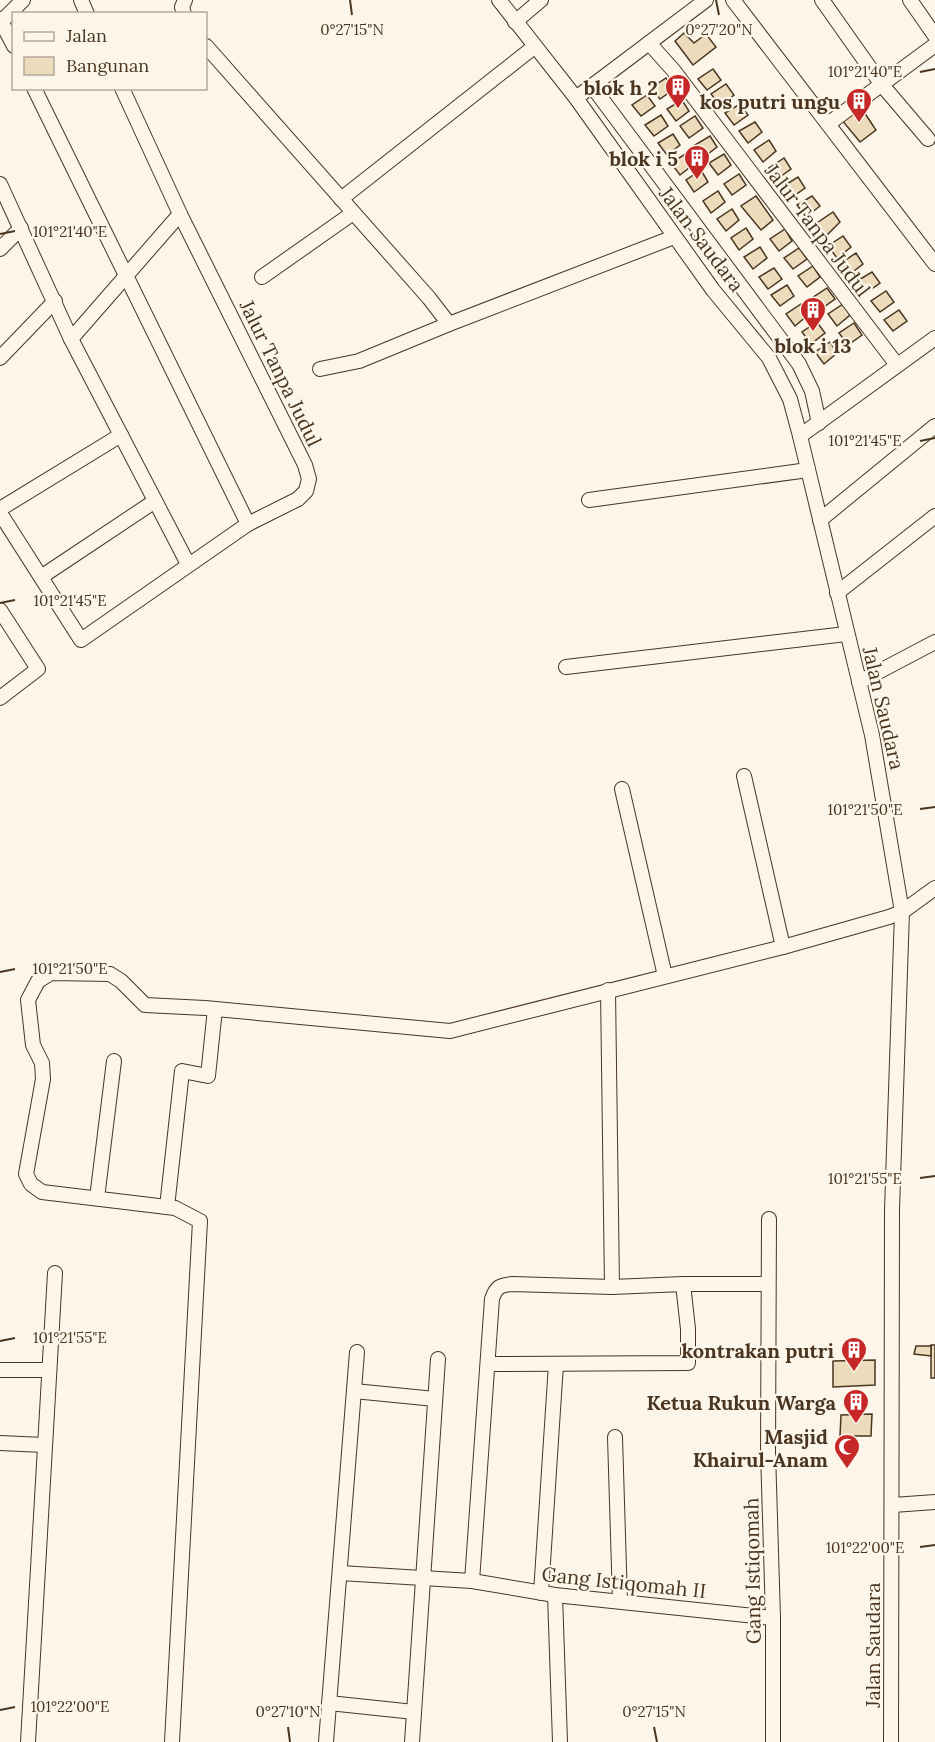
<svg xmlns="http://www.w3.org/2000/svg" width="935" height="1742" font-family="Lora,serif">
<rect width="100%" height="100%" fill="#fbf6e9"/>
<g fill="#ecdcbc" stroke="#4a3520" stroke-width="1.5">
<polygon points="684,33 694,43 706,34 716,47 693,65 675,41"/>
<polygon points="713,69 721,80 707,90 698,79"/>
<polygon points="666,78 674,89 660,99 651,88"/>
<polygon points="726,84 734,95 720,106 711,94"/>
<polygon points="647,95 655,106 641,116 632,105"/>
<polygon points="682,100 689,111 676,121 667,109"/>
<polygon points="740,104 748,115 734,125 725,113"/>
<polygon points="860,106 876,130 860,142 841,119"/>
<polygon points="661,115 668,126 654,136 645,125"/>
<polygon points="695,116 703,128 689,138 680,126"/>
<polygon points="755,122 762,132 748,143 739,131"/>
<polygon points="673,134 680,145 667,155 658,143"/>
<polygon points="710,136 717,147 704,157 695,145"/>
<polygon points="769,140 776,151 763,162 754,150"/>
<polygon points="687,153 694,164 680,175 671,163"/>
<polygon points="724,154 731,165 718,175 709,163"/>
<polygon points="784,158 791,169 777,179 769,168"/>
<polygon points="701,170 708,182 694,192 686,180"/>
<polygon points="739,174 746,185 732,195 724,184"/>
<polygon points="798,177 805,188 791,198 782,187"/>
<polygon points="718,191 725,202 711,213 703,201"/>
<polygon points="756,196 773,220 761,230 741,206"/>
<polygon points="812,196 820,206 806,217 797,205"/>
<polygon points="732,209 739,220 726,231 717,219"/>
<polygon points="833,212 840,222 824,238 814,225"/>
<polygon points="746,228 753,239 739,250 731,238"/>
<polygon points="785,229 792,241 779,251 770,239"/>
<polygon points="843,236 851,247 837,258 828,246"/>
<polygon points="760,247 767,258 753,269 744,257"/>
<polygon points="799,248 807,259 793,269 784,258"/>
<polygon points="856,253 863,264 850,274 841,263"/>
<polygon points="813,266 820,277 807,287 798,276"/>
<polygon points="774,268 782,279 768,289 759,277"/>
<polygon points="872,272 880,283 866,293 857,281"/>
<polygon points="787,285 794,296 780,306 771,295"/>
<polygon points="827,288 835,299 821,309 812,298"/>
<polygon points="886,291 894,302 880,312 871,301"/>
<polygon points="801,304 808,315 795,326 786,314"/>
<polygon points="843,304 850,315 837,326 828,314"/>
<polygon points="899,310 907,321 893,331 884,320"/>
<polygon points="817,322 825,333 811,344 802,332"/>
<polygon points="854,323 862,335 848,345 839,333"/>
<polygon points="830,342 837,353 824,364 815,352"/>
<rect x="931" y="1345" width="4" height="33"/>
<polygon points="916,1346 931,1346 931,1356 914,1354"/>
<polygon points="875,1360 875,1385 833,1387 833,1361"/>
<polygon points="872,1414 871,1436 840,1436 841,1415"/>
</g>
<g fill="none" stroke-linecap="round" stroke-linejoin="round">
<defs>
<g id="minor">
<polyline points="81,0 87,14"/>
<polyline points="499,0 576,98 713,290 769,358 790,399 800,436 872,735 902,912 892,1210 891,1742"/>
<polyline points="733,0 935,264"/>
<polyline points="822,0 882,85 928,139"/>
<polyline points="910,0 935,36"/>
<polyline points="184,14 182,7 185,0"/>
<polyline points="0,19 14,46"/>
<polyline points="515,22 541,0"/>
<polyline points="0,23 23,0"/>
<polyline points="649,43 674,71 897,365"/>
<polyline points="206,46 429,298 449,324 674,237"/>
<polyline points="592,86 799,364 812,391 819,423"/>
<polyline points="34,88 248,524"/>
<polyline points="576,98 706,0"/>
<polyline points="828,124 935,45"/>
<polyline points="0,184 71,339 188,564"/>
<polyline points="341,199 534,47"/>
<polyline points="0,249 21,228"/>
<polyline points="262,277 353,213"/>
<polyline points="71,339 180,214"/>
<polyline points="0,358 55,301"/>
<polyline points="320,369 359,361 449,324"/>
<polyline points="800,436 935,338"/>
<polyline points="589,500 808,470"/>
<polyline points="0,509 121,435"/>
<polyline points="0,513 81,640 248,524 298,499 306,491 309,479 305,465 180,214 122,88"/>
<polyline points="820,520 935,426"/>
<polyline points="41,577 155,501"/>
<polyline points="837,593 935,516"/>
<polyline points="0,610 38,669 0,698"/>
<polyline points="566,667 846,634"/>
<polyline points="859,682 935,642"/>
<polyline points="744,776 783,947"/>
<polyline points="622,789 665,976"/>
<polyline points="608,990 612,1287"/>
<polyline points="97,1198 114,1061"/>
<polyline points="167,1207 182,1071 208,1076 215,1009"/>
<polyline points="769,1219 768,1452 773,1618 773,1742"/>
<polyline points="683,1284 768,1284"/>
<polyline points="0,1370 49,1370"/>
<polyline points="354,1391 435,1399"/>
<polyline points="615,1437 620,1601"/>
<polyline points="0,1443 44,1445"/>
<polyline points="893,1505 935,1502"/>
<polyline points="340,1573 472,1581 555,1595 773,1618"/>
<path d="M472,1581l20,-282c4,-12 8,-14 20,-15l100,3 71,-3 5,45v34l-200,1"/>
<polyline points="541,1593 556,1364"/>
<polyline points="555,1595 560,1742"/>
<polyline points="329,1703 414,1712"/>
<polyline points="28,1742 55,1273"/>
<polyline points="172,1742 200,1221 175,1208 42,1192 31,1184 26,1174 43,1079 42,1063 33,1045 28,1000 38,981 51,973 110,974 121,981 145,1005 205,1008 450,1031 783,947 889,917 902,912 935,888"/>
<polyline points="326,1742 357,1352"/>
<polyline points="412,1742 438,1359"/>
</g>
</defs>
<use href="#minor" stroke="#4a3520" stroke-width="16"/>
<use href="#minor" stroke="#fbf6e9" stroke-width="14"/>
</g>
<path fill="none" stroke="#4a3520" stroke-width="2" d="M350,0l2,15M716,0l3,15M920,72l15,-3M0,234l15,-3M920,441l15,-3M0,603l15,-3M920,809l15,-2M0,972l15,-3M920,1178l15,-2M0,1341l15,-3M920,1547l15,-2M0,1710l15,-3M288,1727l2,15M654,1727l3,15"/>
<defs>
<symbol id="building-pin" viewBox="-11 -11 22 30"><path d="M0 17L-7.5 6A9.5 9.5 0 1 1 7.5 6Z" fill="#c62828" stroke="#fbf6e9"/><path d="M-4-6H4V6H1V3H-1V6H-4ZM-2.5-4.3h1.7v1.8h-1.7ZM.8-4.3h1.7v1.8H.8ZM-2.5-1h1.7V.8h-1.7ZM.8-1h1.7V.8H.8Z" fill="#fff"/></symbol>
<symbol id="mosque-pin" viewBox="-11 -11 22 30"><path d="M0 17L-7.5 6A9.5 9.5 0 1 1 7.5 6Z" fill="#c62828" stroke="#fbf6e9"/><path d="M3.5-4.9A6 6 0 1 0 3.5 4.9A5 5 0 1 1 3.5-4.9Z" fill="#fff"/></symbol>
</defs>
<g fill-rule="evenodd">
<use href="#building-pin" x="663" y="72" width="30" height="40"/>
<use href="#building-pin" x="844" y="86" width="30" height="40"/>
<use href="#building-pin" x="682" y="143" width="30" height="40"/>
<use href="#building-pin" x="798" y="295" width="30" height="40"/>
<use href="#building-pin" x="839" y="1335" width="30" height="40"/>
<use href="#building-pin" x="841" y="1387" width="30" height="40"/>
<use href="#mosque-pin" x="832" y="1432" width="30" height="40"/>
</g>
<g text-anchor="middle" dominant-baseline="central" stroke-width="4.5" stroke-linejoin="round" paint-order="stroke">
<g font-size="20" font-weight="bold" fill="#4a3520" stroke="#fbf6e9" text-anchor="end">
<text x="658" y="87">blok h 2</text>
<text x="840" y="101">kos putri ungu</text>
<text x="678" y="158">blok i 5</text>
<text x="813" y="345" text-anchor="middle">blok i 13</text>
<text x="834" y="1350">kontrakan putri</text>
<text x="836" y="1402">Ketua Rukun Warga</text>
<text x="828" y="1436">Masjid<tspan x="828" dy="23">Khairul-Anam</tspan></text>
</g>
<g font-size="20" fill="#4a3520" stroke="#fbf6e9">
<text transform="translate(818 230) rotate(53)">Jalur Tanpa Judul</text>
<text transform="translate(702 239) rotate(53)">Jalan Saudara</text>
<text transform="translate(281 373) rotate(64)">Jalur Tanpa Judul</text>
<text transform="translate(884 708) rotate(77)">Jalan Saudara</text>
<text transform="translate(752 1571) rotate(-91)">Gang Istiqomah</text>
<text transform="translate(624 1582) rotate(6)">Gang Istiqomah II</text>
<text transform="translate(872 1645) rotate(-90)">Jalan Saudara</text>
</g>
</g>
<g font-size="15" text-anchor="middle" fill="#4a3520" stroke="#fbf6e9" stroke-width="4.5" stroke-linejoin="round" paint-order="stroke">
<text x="352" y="35">0°27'15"N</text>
<text x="719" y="35">0°27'20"N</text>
<text x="865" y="77">101°21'40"E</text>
<text x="70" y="237">101°21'40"E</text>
<text x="865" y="446">101°21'45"E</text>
<text x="70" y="606">101°21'45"E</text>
<text x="865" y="815">101°21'50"E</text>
<text x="70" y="974">101°21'50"E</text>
<text x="865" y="1184">101°21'55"E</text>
<text x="70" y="1343">101°21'55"E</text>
<text x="865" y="1553">101°22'00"E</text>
<text x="70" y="1712">101°22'00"E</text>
<text x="288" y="1717">0°27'10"N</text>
<text x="654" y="1717">0°27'15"N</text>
</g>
<rect x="12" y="12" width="195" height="78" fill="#fbf6e9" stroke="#b4a999" stroke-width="1.5"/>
<rect x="24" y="32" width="30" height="9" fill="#fbf6e9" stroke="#b4a999" stroke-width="1.5"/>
<text x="66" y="42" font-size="18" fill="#4a3520">Jalan</text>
<rect x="24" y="57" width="30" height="18" fill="#ecdcbc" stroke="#b4a999" stroke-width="1.5"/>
<text x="66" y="72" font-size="18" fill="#4a3520">Bangunan</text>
</svg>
